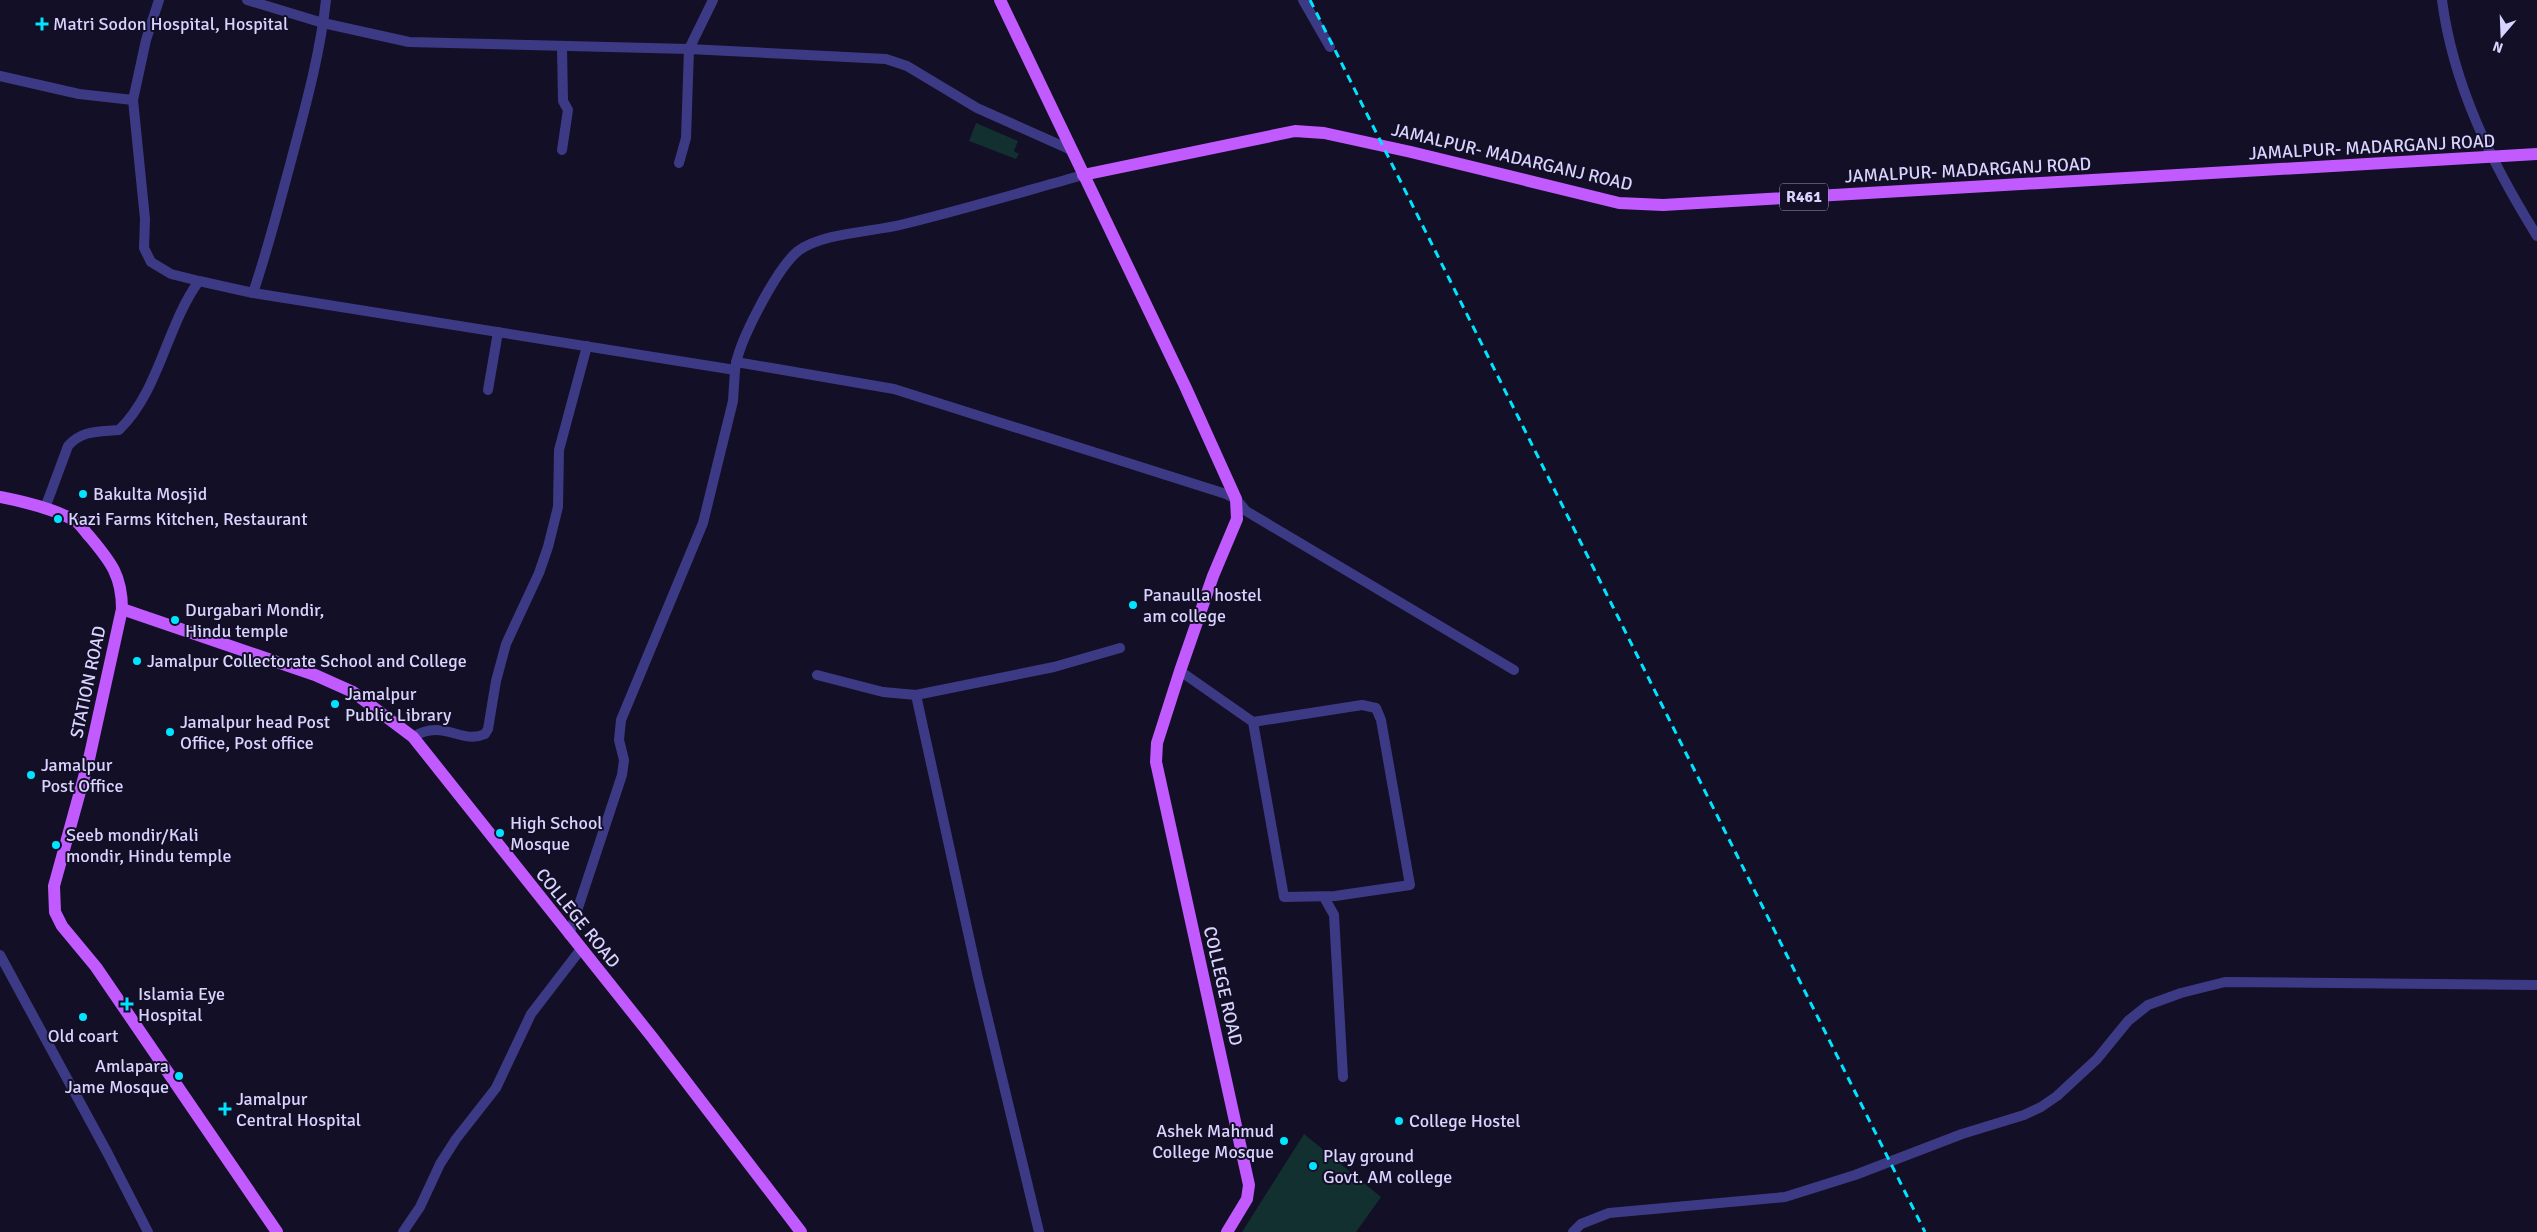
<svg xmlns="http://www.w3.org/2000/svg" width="2537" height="1232" font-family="Signika,sans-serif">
<rect width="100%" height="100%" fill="#130f26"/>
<g fill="#12302f">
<polygon points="976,123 1018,141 1014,151 1019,154 1016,159 969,141"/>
<polygon points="1304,1134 1381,1197 1356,1232 1242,1232"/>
</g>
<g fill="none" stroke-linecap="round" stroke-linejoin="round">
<g stroke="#3d3a85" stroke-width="10">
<polyline points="159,0 146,40 133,100 145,219 144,248 151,262 171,274 199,281"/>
<polyline points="247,0 323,23 409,42 689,49 886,59 907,66 977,108 1069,149"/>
<polyline points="1303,0 1330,47"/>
<path d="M2442,0c11,85 50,164 95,236"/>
<polyline points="0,76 79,94 133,100"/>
<polyline points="562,150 568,110 563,101 562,47"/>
<polyline points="679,163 686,138 689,49 713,0"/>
<path d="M253,293c15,-44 26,-88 38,-132 14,-53 29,-106 35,-161"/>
<polyline points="736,362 894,389 1226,494 1236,499 1246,511 1514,670"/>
<polyline points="488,390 498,332"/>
<path d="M45,508l23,-62c14,-16 30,-14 51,-16 41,-40 47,-104 80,-149l54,12 482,77c2,-26 42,-102 63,-119 24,-18 73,-19 102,-26 62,-15 122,-33 183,-50"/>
<polyline points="1180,671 1253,722 1284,897 1335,896 1410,885 1381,720 1376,708 1362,705 1253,722"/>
<polyline points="817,675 883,692 916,695 1054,667 1120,648"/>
<polyline points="916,695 978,978 1039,1232"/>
<path d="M413,737c30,-19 48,8 72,-3l3,-5 8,-48 10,-37 33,-71 9,-26 10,-40 1,-57 28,-104"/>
<polyline points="1324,897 1334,915 1343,1077"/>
<polyline points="569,935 622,775 624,760 619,740 621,720 703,523 733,401 735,370"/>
<polyline points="0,955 108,1154 148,1232"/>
<polyline points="403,1232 420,1207 440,1164 456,1139 496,1088 531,1014 581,949"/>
<polyline points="1573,1232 1581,1224 1609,1213 1785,1197 1855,1175 1962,1134 2024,1115 2041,1107 2057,1096 2097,1059 2128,1021 2148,1005 2181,993 2225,982 2537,985"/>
</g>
<g stroke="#c25bff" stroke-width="12">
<polyline points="1000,0 1185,386 1236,499 1237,519 1213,576 1180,671 1157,743 1156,762 1249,1185 1247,1199 1227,1232"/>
<polyline points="1083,175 1295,131 1324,133 1411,152 1619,203 1663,205 2537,154"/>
<path d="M0,497c26,5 51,11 74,23 6,3 11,12 16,17 21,25 32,39 32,72l-33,150 -35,127 1,26 7,14 34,41 181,265"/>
<polyline points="122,609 315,675 353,692 413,737 652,1037 801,1232"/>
</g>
<polyline stroke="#00e5ff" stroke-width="3" stroke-dasharray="8 6" stroke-linecap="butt" points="1310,0 1925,1232"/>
</g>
<g fill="#00e5ff" stroke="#130f26" stroke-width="2">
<path d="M39.5 16.5h5v5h5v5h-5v5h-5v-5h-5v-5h5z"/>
<circle cx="83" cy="494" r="5"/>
<circle cx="58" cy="519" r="5"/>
<circle cx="1133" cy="605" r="5"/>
<circle cx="175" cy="620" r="5"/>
<circle cx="137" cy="661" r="5"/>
<circle cx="335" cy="704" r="5"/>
<circle cx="170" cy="732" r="5"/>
<circle cx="31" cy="775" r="5"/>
<circle cx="500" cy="833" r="5"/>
<circle cx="56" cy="845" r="5"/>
<path d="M124.5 996.5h5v5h5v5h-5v5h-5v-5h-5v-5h5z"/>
<circle cx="83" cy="1017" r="5"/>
<circle cx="179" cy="1076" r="5"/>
<path d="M222.5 1101.5h5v5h5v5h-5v5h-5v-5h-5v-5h5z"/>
<circle cx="1399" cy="1121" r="5"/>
<circle cx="1284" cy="1141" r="5"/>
<circle cx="1313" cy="1166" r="5"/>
</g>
<g text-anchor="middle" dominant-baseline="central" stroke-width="4" stroke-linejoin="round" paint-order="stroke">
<rect fill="#130f26" stroke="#9e99be" stroke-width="1" x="1780" y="183.5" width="48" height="27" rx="4"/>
<g font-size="16" font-weight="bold" fill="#d9d4ff">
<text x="1804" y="197">R461</text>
</g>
<g font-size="18" fill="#d9d4ff" stroke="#130f26" text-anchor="start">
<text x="53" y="24">Matri Sodon Hospital, Hospital</text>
<text x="93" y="494">Bakulta Mosjid</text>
<text x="68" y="519">Kazi Farms Kitchen, Restaurant</text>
<text x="1143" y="595">Panaulla hostel<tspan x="1143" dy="21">am college</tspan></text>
<text x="185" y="610">Durgabari Mondir,<tspan x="185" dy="21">Hindu temple</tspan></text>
<text x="147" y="661">Jamalpur Collectorate School and College</text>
<text x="345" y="694">Jamalpur<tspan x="345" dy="21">Public Library</tspan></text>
<text x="180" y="722">Jamalpur head Post<tspan x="180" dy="21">Office, Post office</tspan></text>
<text x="41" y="765">Jamalpur<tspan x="41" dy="21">Post Office</tspan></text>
<text x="510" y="823">High School<tspan x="510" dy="21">Mosque</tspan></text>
<text x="66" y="835">Seeb mondir/Kali<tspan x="66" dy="21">mondir, Hindu temple</tspan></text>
<text x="138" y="994">Islamia Eye<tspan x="138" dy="21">Hospital</tspan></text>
<text x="83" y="1036" text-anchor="middle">Old coart</text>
<text x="169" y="1066" text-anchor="end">Amlapara<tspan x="169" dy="21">Jame Mosque</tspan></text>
<text x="236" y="1099">Jamalpur<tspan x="236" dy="21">Central Hospital</tspan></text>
<text x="1409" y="1121">College Hostel</text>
<text x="1274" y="1131" text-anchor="end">Ashek Mahmud<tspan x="1274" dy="21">College Mosque</tspan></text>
<text x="1323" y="1156">Play ground<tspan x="1323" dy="21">Govt. AM college</tspan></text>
</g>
<g font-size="18" fill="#d9d4ff" stroke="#130f26">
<text transform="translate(2372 147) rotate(-3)">JAMALPUR- MADARGANJ ROAD</text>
<text transform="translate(1512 157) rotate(13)">JAMALPUR- MADARGANJ ROAD</text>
<text transform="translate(1968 170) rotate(-3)">JAMALPUR- MADARGANJ ROAD</text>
<text transform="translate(88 682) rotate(-78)">STATION ROAD</text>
<text transform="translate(578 918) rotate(51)">COLLEGE ROAD</text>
<text transform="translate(1223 986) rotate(77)">COLLEGE ROAD</text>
</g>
</g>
<g transform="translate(2502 35) rotate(199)" stroke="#130f26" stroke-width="4" paint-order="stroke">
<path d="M0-4L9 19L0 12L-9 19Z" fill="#d9d4ff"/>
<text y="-8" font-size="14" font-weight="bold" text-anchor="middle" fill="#d9d4ff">N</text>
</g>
</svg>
